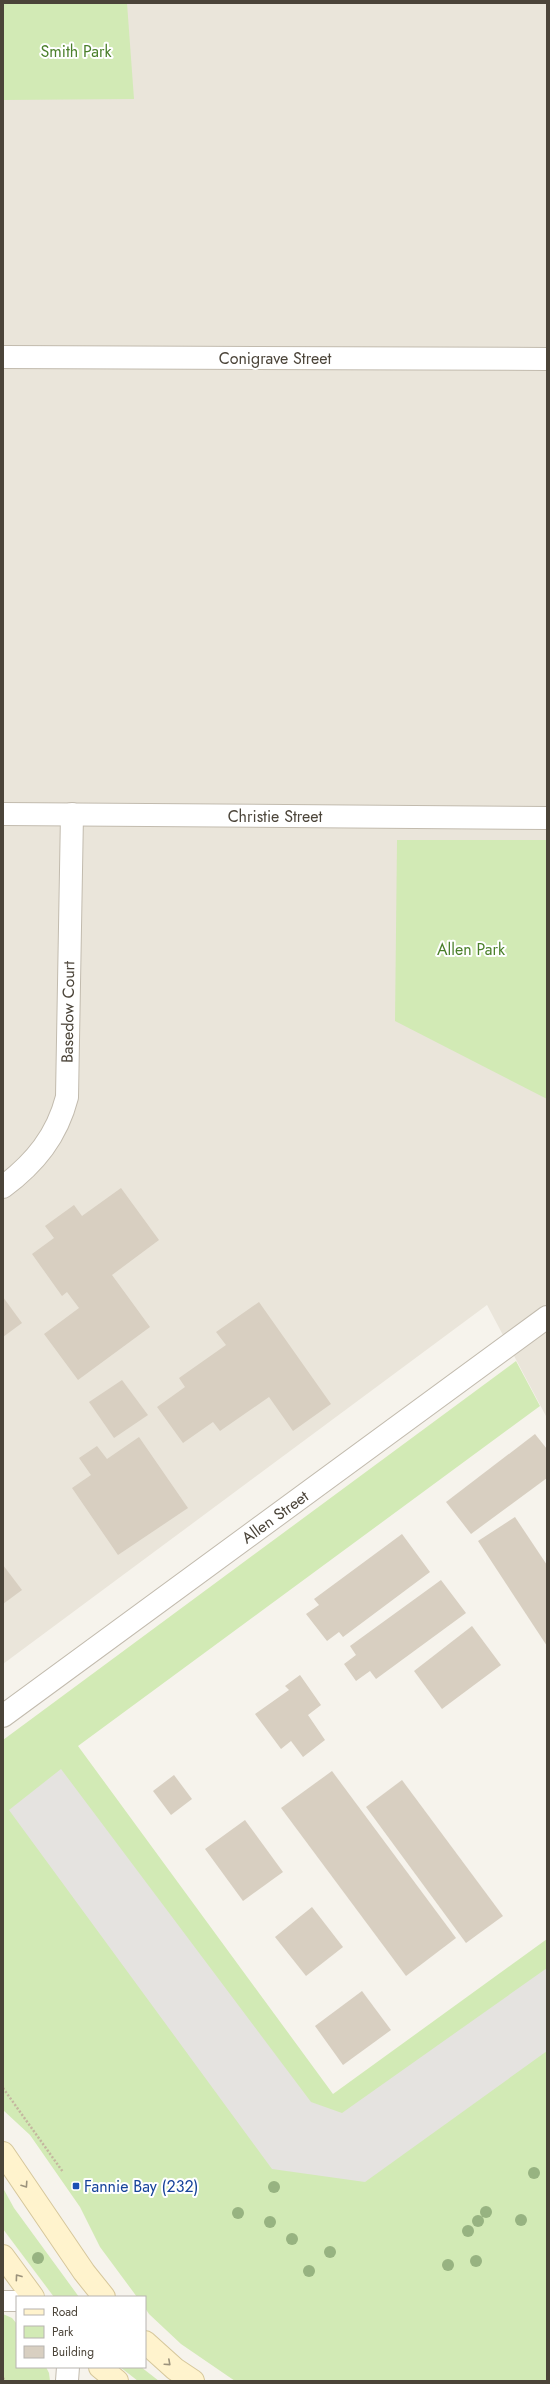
<svg xmlns="http://www.w3.org/2000/svg" width="550" height="2384" font-family="Jost,sans-serif">
<rect width="100%" height="100%" fill="#f6f3ec"/>
<polygon fill="#eae5da" points="3,3 547,3 547,1418 487,1305 3,1664"/>
<g fill="#d2eab5">
<polygon points="3,3 127,3 134,99 3,100"/>
<polygon points="397,840 547,840 547,1099 395,1021"/>
<polygon points="516,1361 540,1406 78,1746 333,2094 547,1939 547,2381 235,2381 181,2344 149,2314 145,2308 145,2297 137,2297 100,2247 80,2207 30,2135 3,2110 3,1740"/>
<polygon points="3,2188 14,2208 79,2297 54,2297 3,2229"/>
<polygon points="3,2314 12,2318 17,2324 17,2367 46,2367 49,2373 50,2381 3,2381"/>
<polygon points="120,2367 141,2367 159,2381 138,2381"/>
</g>
<polygon fill="#e5e3e0" points="61,1769 311,2102 342,2113 547,1968 547,2051 365,2182 272,2169 9,1810"/>
<g fill="#d8cfc1">
<polygon points="121,1188 159,1240 112,1275 150,1327 78,1380 44,1334 79,1308 67,1292 62,1296 32,1254 54,1238 45,1226 74,1205 82,1216"/>
<polygon points="3,1297 22,1323 3,1337"/>
<polygon points="259,1302 331,1404 293,1431 269,1397 220,1431 213,1422 183,1443 157,1407 185,1387 179,1378 226,1345 216,1332"/>
<polygon points="122,1380 148,1415 114,1438 89,1402"/>
<polygon points="535,1434 547,1449 547,1478 471,1534 446,1502"/>
<polygon points="139,1437 188,1508 118,1555 72,1488 91,1475 79,1458 97,1446 107,1459"/>
<polygon points="515,1517 547,1565 547,1646 478,1541"/>
<polygon points="402,1534 430,1572 343,1637 339,1632 327,1641 306,1614 319,1605 314,1599"/>
<polygon points="3,1565 22,1590 3,1604"/>
<polygon points="441,1580 466,1613 376,1679 370,1671 356,1681 344,1664 356,1655 350,1646"/>
<polygon points="472,1626 501,1665 442,1709 414,1671"/>
<polygon points="300,1675 321,1705 308,1715 325,1740 303,1757 291,1741 281,1749 255,1714 289,1690 285,1686"/>
<polygon points="332,1771 456,1938 406,1976 281,1808"/>
<polygon points="174,1775 192,1799 171,1815 153,1791"/>
<polygon points="402,1780 503,1916 466,1943 366,1807"/>
<polygon points="245,1820 283,1872 243,1901 205,1849"/>
<polygon points="312,1907 343,1947 306,1976 275,1937"/>
<polygon points="362,1991 391,2030 343,2065 315,2026"/>
</g>
<g fill="none" stroke-linecap="round" stroke-linejoin="round">
<defs>
<polyline id="lane" points="3,2301 17,2301"/>
<g id="street">
<polyline points="3,357 547,359"/>
<polyline points="3,814 547,818"/>
<path d="M3,1187c32,-24 54,-51 64,-90l5,-283"/>
<polyline points="3,1716 547,1317"/>
<polyline points="67,2381 68,2367"/>
</g>
<g id="secondary">
<polyline points="3,2153 84,2272 104,2297"/>
<polyline points="3,2256 33,2297"/>
<polyline points="145,2342 175,2369 193,2381"/>
<polyline points="100,2367 117,2381"/>
</g>
</defs>
<use href="#lane" stroke="#c2bbae" stroke-width="22"/>
<use href="#street" stroke="#c2bbae" stroke-width="24"/>
<use href="#secondary" stroke="#d6c79b" stroke-width="24"/>
<g stroke="#c4b79f" stroke-width="2.5" stroke-dasharray="2 2" stroke-linecap="butt">
<polyline points="3,2088 63,2172"/>
<polyline points="3,2378 5,2381"/>
</g>
<use href="#lane" stroke="#fff" stroke-width="20"/>
<use href="#street" stroke="#fff" stroke-width="22"/>
<use href="#secondary" stroke="#fff3cd" stroke-width="22"/>
</g>
<g fill="#97b381">
<circle cx="534" cy="2173" r="6"/>
<circle cx="274" cy="2187" r="6"/>
<circle cx="486" cy="2212" r="6"/>
<circle cx="238" cy="2213" r="6"/>
<circle cx="521" cy="2220" r="6"/>
<circle cx="478" cy="2221" r="6"/>
<circle cx="270" cy="2222" r="6"/>
<circle cx="468" cy="2231" r="6"/>
<circle cx="292" cy="2239" r="6"/>
<circle cx="330" cy="2252" r="6"/>
<circle cx="38" cy="2258" r="6"/>
<circle cx="476" cy="2261" r="6"/>
<circle cx="448" cy="2265" r="6"/>
<circle cx="309" cy="2271" r="6"/>
</g>
<defs><path id="oneway-chevron" d="M-2-3.5L2.5 0L-2 3.5" fill="none" stroke-width="1.6" stroke-linecap="round" stroke-linejoin="round"/></defs>
<g stroke="#9c937c">
<use href="#oneway-chevron" transform="translate(25 2185) rotate(56)"/>
<use href="#oneway-chevron" transform="translate(18 2277) rotate(-126)"/>
<use href="#oneway-chevron" transform="translate(168 2363) rotate(42)"/>
</g>
<rect fill="#1a4fb4" stroke="#fff" stroke-width="1.5" x="72" y="2182" width="8" height="8" rx="2"/>
<g text-anchor="middle" dominant-baseline="central" stroke-width="4" stroke-linejoin="round" paint-order="stroke">
<g font-size="16" fill="#4a7f2a" stroke="#fff">
<text x="76" y="51">Smith Park</text>
<text x="471" y="949">Allen Park</text>
</g>
<g font-size="16" fill="#4b4439" stroke="#fff">
<text x="275" y="358">Conigrave Street</text>
<text x="275" y="816">Christie Street</text>
<text transform="translate(68 1012) rotate(-89)">Basedow Court</text>
<text transform="translate(275 1517) rotate(-36)">Allen Street</text>
</g>
<g font-size="16" fill="#164399" stroke="#fff" text-anchor="start">
<text x="84" y="2186">Fannie Bay (232)</text>
</g>
</g>
<rect width="550" height="2384" fill="none" stroke="#4b4439" stroke-width="8"/>
<rect x="16" y="2296" width="130" height="72" fill="#ffffff" stroke="#b7b4b0"/>
<rect x="24" y="2309" width="20" height="6" fill="#fff3cd" stroke="#b7b4b0"/>
<text x="52" y="2316" font-size="12" fill="#4b4439">Road</text>
<rect x="24" y="2326" width="20" height="12" fill="#d2eab5" stroke="#b7b4b0"/>
<text x="52" y="2336" font-size="12" fill="#4b4439">Park</text>
<rect x="24" y="2346" width="20" height="12" fill="#d8cfc1" stroke="#b7b4b0"/>
<text x="52" y="2356" font-size="12" fill="#4b4439">Building</text>
</svg>
